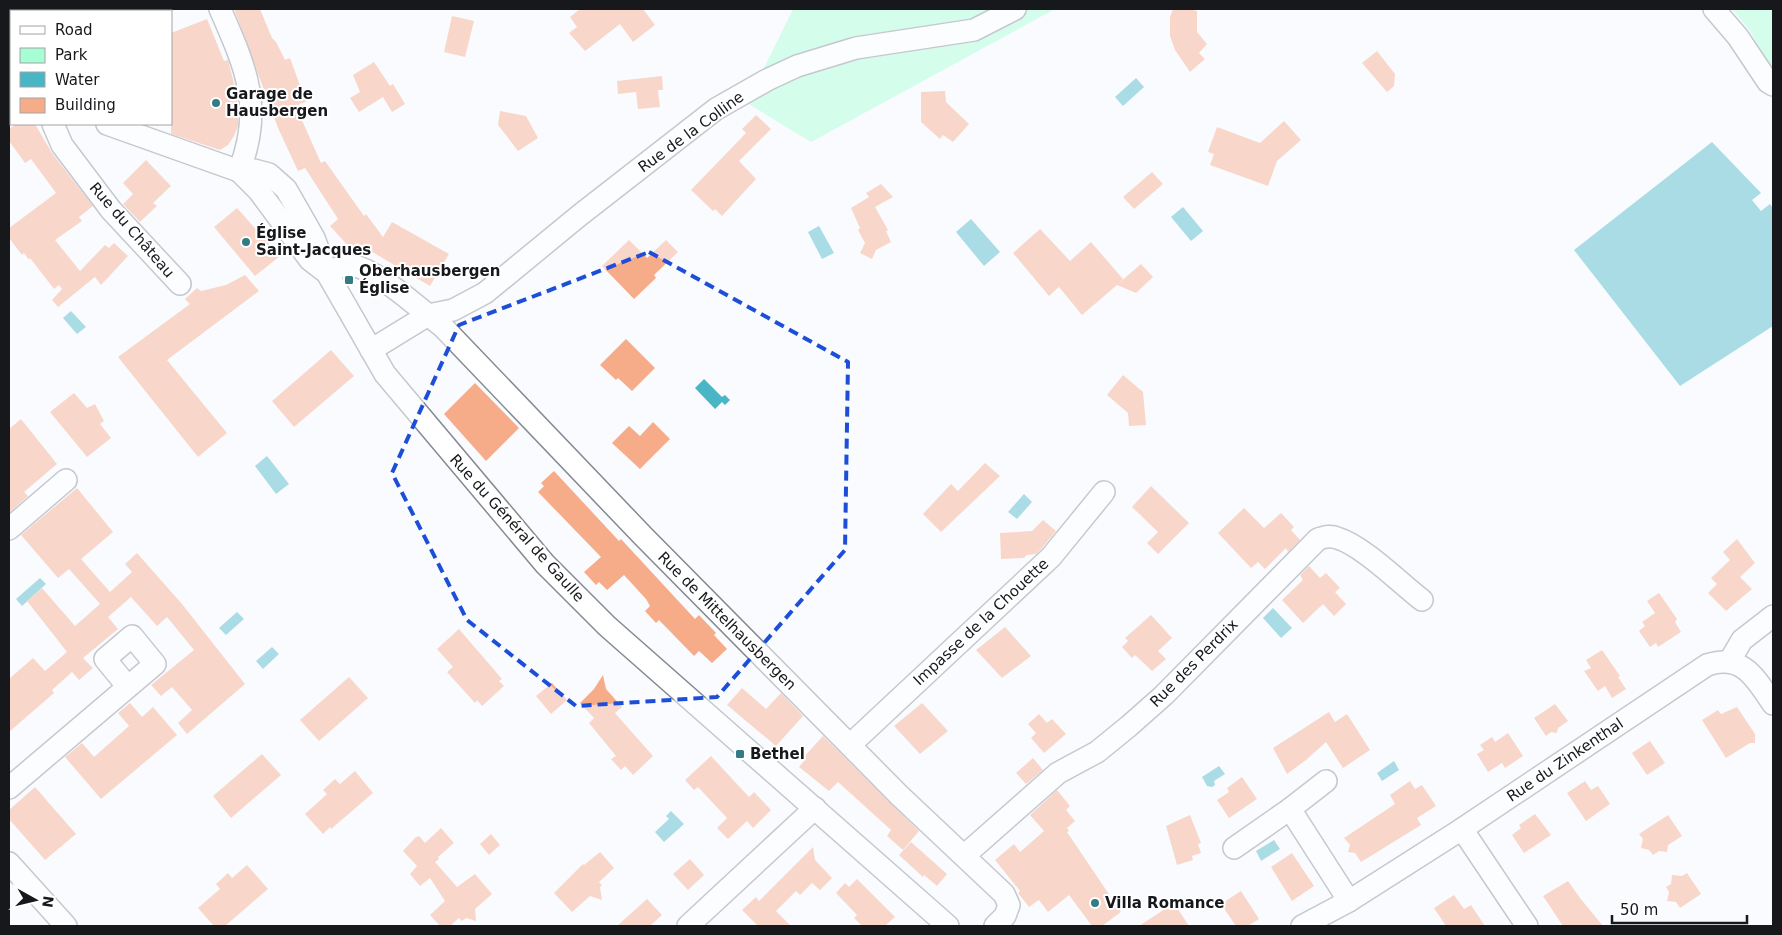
<svg xmlns="http://www.w3.org/2000/svg" width="1782" height="935" font-family="'DejaVu Sans',sans-serif">
<rect width="100%" height="100%" fill="#f9fbff"/>
<g fill="#a6fed5">
<polygon points="793,9 1055,9 811,142 747,103"/>
<polygon points="1732,9 1773,9 1773,72 1750,31"/>
</g>
<g fill="#48b6c4">
<polygon points="1136,78 1144,87 1123,106 1115,97"/>
<polygon points="1712,142 1761,193 1752,200 1761,211 1770,204 1773,208 1773,326 1680,386 1574,250"/>
<polygon points="1183,207 1203,231 1191,241 1171,217"/>
<polygon points="971,219 1000,252 984,266 956,232"/>
<polygon points="819,226 834,253 822,259 808,232"/>
<polygon points="71,311 86,327 77,334 63,318"/>
<polygon points="704,379 722,397 725,395 730,400 725,405 722,402 715,409 695,388"/>
<polygon points="267,456 289,484 276,494 255,466"/>
<polygon points="1024,494 1032,502 1017,519 1008,512"/>
<polygon points="40,578 46,584 22,606 16,599"/>
<polygon points="1273,608 1292,628 1281,638 1263,618"/>
<polygon points="237,612 244,619 226,635 219,628"/>
<polygon points="272,647 279,654 263,669 256,661"/>
<polygon points="1394,761 1399,770 1382,781 1377,773"/>
<polygon points="1219,766 1225,774 1214,781 1215,785 1212,787 1207,786 1202,777"/>
<polygon points="671,811 684,824 664,842 655,832 669,819 666,816"/>
<polygon points="1274,840 1280,849 1261,861 1256,851"/>
</g>
<g fill="#f7ac89">
<polygon points="234,9 260,9 272,38 276,42 285,60 290,58 306,102 299,104 303,117 301,118 321,163 325,161 364,216 366,214 383,237 392,222 449,254 430,286 357,243 350,248 330,226 338,219 305,168 298,171 278,128"/>
<polygon points="580,9 643,9 655,25 633,42 620,24 585,51 569,33 577,27 570,17"/>
<polygon points="1173,9 1189,9 1197,11 1197,32 1207,44 1199,53 1205,59 1190,72 1175,50 1170,36 1170,17"/>
<polygon points="452,16 474,21 465,57 444,52"/>
<polygon points="207,19 224,61 228,60 236,91 238,108 238,126 234,136 228,145 220,150 171,134 171,33"/>
<polygon points="1377,51 1395,74 1394,86 1387,92 1362,63"/>
<polygon points="374,62 390,86 393,84 405,104 392,112 383,97 359,112 350,98 360,92 353,75"/>
<polygon points="662,76 663,90 658,90 660,107 638,109 636,92 618,94 617,81"/>
<polygon points="945,91 946,102 969,124 953,142 943,135 940,139 921,122 921,92"/>
<polygon points="500,111 526,116 538,138 518,151 498,125"/>
<polygon points="756,115 771,129 739,161 756,179 722,216 715,209 713,211 691,190 746,133 742,129"/>
<polygon points="1284,121 1301,140 1277,161 1268,186 1210,165 1214,154 1208,152 1217,127 1260,143"/>
<polygon points="16,124 35,124 52,153 93,206 79,217 82,221 55,240 80,271 105,245 109,248 114,243 128,256 101,285 95,277 58,307 52,300 62,289 59,285 54,289 30,258 29,260 24,253 22,255 9,238 9,228 56,193 31,159 25,163 9,141 9,129"/>
<polygon points="146,160 171,186 153,203 157,206 140,222 123,204 133,194 123,183"/>
<polygon points="1152,172 1163,184 1134,209 1123,197"/>
<polygon points="881,184 893,197 875,207 888,230 886,231 891,242 876,250 872,259 860,253 865,243 858,230 860,228 851,208 869,197 866,193"/>
<polygon points="237,208 280,256 255,276 214,227"/>
<polygon points="1040,229 1070,261 1091,242 1123,279 1119,283 1141,264 1153,277 1136,293 1117,285 1082,315 1059,287 1049,296 1013,253"/>
<polygon points="629,240 647,258 666,240 678,252 654,275 656,278 634,299 602,266"/>
<polygon points="245,275 259,291 167,360 227,433 198,457 118,357 190,304 185,299 197,288 201,291 226,285"/>
<polygon points="626,339 655,368 632,391 618,378 616,380 600,365"/>
<polygon points="331,350 354,376 294,427 272,401"/>
<polygon points="1123,375 1143,392 1146,425 1129,426 1128,413 1107,395"/>
<polygon points="475,383 519,428 486,461 444,414"/>
<polygon points="74,393 87,408 95,404 104,421 100,424 111,438 87,457 50,412"/>
<polygon points="21,419 57,464 24,492 28,496 9,513 9,429"/>
<polygon points="653,422 670,439 640,469 612,443 629,426 640,436"/>
<polygon points="985,463 1000,476 941,532 923,514 951,484 958,491"/>
<polygon points="554,471 619,541 621,539 695,619 699,615 716,633 714,635 727,649 712,663 699,651 694,656 659,620 656,623 645,611 650,606 646,599 624,575 607,590 599,582 596,585 584,572 601,557 538,492 544,486 541,483"/>
<polygon points="1151,486 1189,523 1158,554 1147,543 1158,532 1132,507"/>
<polygon points="77,488 113,532 81,559 110,592 132,572 125,564 137,553 182,604 245,684 187,734 178,723 192,710 172,687 161,696 151,685 194,650 167,617 157,626 131,597 108,617 118,629 83,658 93,668 79,680 72,672 52,690 54,693 9,732 9,679 33,658 45,671 67,652 27,601 42,588 75,626 100,604 69,569 58,578 21,535"/>
<polygon points="1244,508 1264,528 1281,513 1294,527 1291,530 1300,540 1288,552 1286,548 1265,569 1258,562 1251,568 1218,533"/>
<polygon points="1043,520 1056,531 1042,548 1036,554 1027,555 1024,558 1001,559 1000,533 1032,531"/>
<polygon points="1737,539 1755,563 1740,577 1752,589 1726,611 1708,593 1717,584 1711,578 1730,560 1723,552"/>
<polygon points="1309,566 1320,578 1326,573 1340,588 1335,592 1346,604 1334,616 1323,604 1303,623 1282,600 1303,580 1300,575"/>
<polygon points="1659,593 1677,619 1675,622 1681,632 1658,647 1656,643 1650,647 1639,631 1645,626 1642,622 1655,613 1647,601"/>
<polygon points="1151,615 1172,638 1158,651 1166,659 1152,671 1135,655 1132,658 1122,647 1128,641 1125,638"/>
<polygon points="1005,627 1031,656 1002,678 976,650"/>
<polygon points="459,629 502,679 499,681 504,686 482,706 477,700 475,703 447,672 453,667 437,649"/>
<polygon points="1602,650 1620,676 1618,677 1626,689 1612,698 1605,686 1598,691 1584,671 1591,668 1586,660"/>
<polygon points="603,675 606,689 622,707 615,713 653,756 633,775 625,766 621,770 611,759 616,756 589,723 594,718 580,703 594,689"/>
<polygon points="349,677 368,698 319,741 300,720"/>
<polygon points="552,683 567,700 551,714 536,696"/>
<polygon points="742,688 766,709 781,693 803,716 776,746 727,705"/>
<polygon points="130,703 142,717 153,707 177,735 101,799 65,757 82,743 94,757 129,726 118,713"/>
<polygon points="922,703 948,731 920,754 894,726"/>
<polygon points="1555,704 1568,721 1558,728 1557,733 1551,732 1546,736 1534,718"/>
<polygon points="1737,707 1755,734 1755,743 1750,743 1726,758 1702,720 1718,710 1721,714"/>
<polygon points="1329,712 1335,722 1347,714 1370,750 1343,768 1326,742 1306,760 1287,774 1273,748"/>
<polygon points="1039,714 1047,723 1052,719 1066,734 1044,753 1031,738 1036,733 1028,724"/>
<polygon points="1508,733 1523,756 1505,768 1502,763 1488,772 1477,754 1484,750 1480,745 1492,737 1495,742"/>
<polygon points="823,736 919,831 903,850 887,836 891,830 838,782 829,791 799,767 804,761 802,759"/>
<polygon points="1650,741 1665,763 1647,775 1632,753"/>
<polygon points="262,754 281,775 231,818 213,796"/>
<polygon points="711,756 749,797 754,792 771,810 753,828 747,821 728,839 717,828 727,818 698,787 694,790 685,780"/>
<polygon points="1033,758 1043,770 1026,784 1016,773"/>
<polygon points="355,771 373,793 331,829 330,827 323,834 305,814 327,794 323,790 335,779 340,784"/>
<polygon points="1242,777 1257,799 1229,818 1217,800 1229,792 1227,788"/>
<polygon points="1410,781 1415,789 1422,785 1436,806 1417,818 1421,825 1361,862 1355,853 1348,852 1350,845 1344,838 1395,804 1390,795"/>
<polygon points="1585,781 1591,790 1598,786 1610,804 1586,821 1567,793"/>
<polygon points="35,787 76,834 45,860 9,819 9,810"/>
<polygon points="1057,790 1070,806 1066,810 1075,821 1067,828 1069,831 1067,832 1121,912 1102,926 1092,926 1069,895 1048,912 1039,900 1029,907 1018,893 1020,891 995,860 1014,844 1020,852 1044,831 1030,815"/>
<polygon points="1535,814 1551,835 1524,853 1512,835 1521,828 1519,825"/>
<polygon points="1190,815 1201,843 1198,844 1201,853 1192,856 1193,860 1177,865 1166,826"/>
<polygon points="1668,815 1682,836 1668,845 1667,852 1659,851 1653,855 1649,850 1641,848 1643,839 1639,834"/>
<polygon points="441,828 454,843 438,857 439,859 435,862 457,887 475,874 492,894 475,909 476,921 466,918 462,921 459,918 450,926 440,926 430,915 445,901 430,878 420,886 410,874 417,866 403,851 415,838 419,836 425,843"/>
<polygon points="491,834 500,845 489,855 480,844"/>
<polygon points="911,842 947,874 937,886 924,875 923,877 899,855"/>
<polygon points="813,847 815,860 832,878 820,890 812,883 800,895 796,891 776,911 791,926 758,926 742,910 756,897 759,901"/>
<polygon points="600,852 614,868 599,882 602,885 600,887 602,900 590,896 572,912 554,893 583,864 584,865"/>
<polygon points="1292,853 1314,886 1292,901 1271,867"/>
<polygon points="690,859 704,875 688,890 673,874"/>
<polygon points="247,865 268,889 225,926 214,926 198,908 220,889 216,884 228,873 232,878"/>
<polygon points="1687,873 1701,894 1680,908 1676,902 1667,901 1669,892 1666,887 1671,884 1672,875 1682,876"/>
<polygon points="857,879 895,917 885,926 862,926 854,918 857,915 836,893 845,883 849,887"/>
<polygon points="1568,881 1580,898 1603,926 1563,926 1543,896"/>
<polygon points="1241,891 1259,919 1248,926 1236,926 1221,904"/>
<polygon points="1454,895 1464,909 1471,905 1485,926 1446,926 1434,908"/>
<polygon points="647,899 662,915 650,926 617,926"/>
<polygon points="1174,903 1189,926 1139,926"/>
</g>
<g fill="none" stroke-linecap="round" stroke-linejoin="round">
<defs>
<g id="minor">
<path d="M220,9c26,59 44,99 19,162"/>
<polyline points="1714,9 1738,37 1768,82 1773,85"/>
<polyline points="9,101 11,101"/>
<polyline points="53,124 62,145 111,210 180,284"/>
<polyline points="107,124 239,171 254,170 269,174 286,189 314,238 327,273 385,374 545,564 607,626 948,926"/>
<polyline points="239,171 259,191 310,260 323,270"/>
<path d="M327,273c7,-3 14,-8 22,-8 25,1 73,46 94,62l200,209 256,259 105,99 5,11 -4,11 -10,10"/>
<polyline points="371,350 428,315 453,310 485,293 580,215 716,109 767,80 797,66 856,48 974,30 1015,9"/>
<polyline points="9,529 66,480"/>
<polyline points="1729,662 1742,640 1773,616"/>
<polyline points="850,745 1051,557 1104,492"/>
<polyline points="1326,781 1290,809 1349,901"/>
<polyline points="9,788 155,664 132,636 105,659 128,687"/>
<polyline points="1462,829 1527,926"/>
<polyline points="1234,848 1290,809"/>
<path d="M965,855l93,-82 39,-21 32,-26 35,-31 154,-156c7,-2 12,-4 19,-1 25,7 63,45 85,62"/>
<polyline points="9,863 66,926"/>
<polyline points="688,926 815,808"/>
<path d="M1302,926l47,-25 113,-72 245,-164c36,-12 49,14 66,39"/>
</g>
</defs>
<use href="#minor" stroke="#858a92" stroke-width="24"/>
<use href="#minor" stroke="#fff" stroke-width="21"/>
</g>
<path d="M0 0H1782V935H0ZM649,252l199,110 -3,188 -128,147 -141,9 -109,-86 -75,-147 67,-148z" fill="#f9fbff" fill-opacity=".55" fill-rule="evenodd"/>
<path fill="none" stroke="#1d4ed8" stroke-width="4" stroke-dasharray="10 6" stroke-linejoin="round" d="M649,252l199,110 -3,188 -128,147 -141,9 -109,-86 -75,-147 67,-148z"/>
<g fill="#337c83" stroke="#fff" stroke-width="2">
<circle cx="216" cy="103" r="5"/>
<circle cx="246" cy="242" r="5"/>
<rect x="344" y="275" width="10" height="10" rx="2.5"/>
<rect x="735" y="749" width="10" height="10" rx="2.5"/>
<circle cx="1095" cy="903" r="5"/>
</g>
<g text-anchor="middle" dominant-baseline="central" stroke-width="4" stroke-linejoin="round" paint-order="stroke">
<g font-size="15" font-weight="bold" fill="#16181b" stroke="#fff" text-anchor="start">
<text x="226" y="94">Garage de<tspan x="226" dy="17">Hausbergen</tspan></text>
<text x="256" y="233">Église<tspan x="256" dy="17">Saint-Jacques</tspan></text>
<text x="359" y="271">Oberhausbergen<tspan x="359" dy="17">Église</tspan></text>
<text x="750" y="754">Bethel</text>
<text x="1105" y="903">Villa Romance</text>
</g>
<g font-size="15" fill="#16181b" stroke="#fff">
<text transform="translate(691 132) rotate(-36)">Rue de la Colline</text>
<text transform="translate(132 230) rotate(49)">Rue du Château</text>
<text transform="translate(517 528) rotate(48)">Rue du Général de Gaulle</text>
<text transform="translate(727 621) rotate(45)">Rue de Mittelhausbergen</text>
<text transform="translate(981 622) rotate(-43)">Impasse de la Chouette</text>
<text transform="translate(1194 663) rotate(-45)">Rue des Perdrix</text>
<text transform="translate(1565 760) rotate(-34)">Rue du Zinkenthal</text>
</g>
</g>
<rect width="1782" height="935" fill="none" stroke="#16181b" stroke-width="20"/>
<rect x="10" y="10" width="162" height="115" fill="#ffffff" stroke="#a2a3a4"/>
<rect x="20" y="26" width="25" height="8" fill="#ffffff" stroke="#a2a3a4"/>
<text x="55" y="35" font-size="15" fill="#16181b">Road</text>
<rect x="20" y="48" width="25" height="15" fill="#a6fed5" stroke="#a2a3a4"/>
<text x="55" y="60" font-size="15" fill="#16181b">Park</text>
<rect x="20" y="72" width="25" height="15" fill="#48b6c4" stroke="#a2a3a4"/>
<text x="55" y="85" font-size="15" fill="#16181b">Water</text>
<rect x="20" y="98" width="25" height="15" fill="#f7ac89" stroke="#a2a3a4"/>
<text x="55" y="110" font-size="15" fill="#16181b">Building</text>
<g transform="translate(35 900) rotate(98)" stroke="#ffffff" stroke-width="4" paint-order="stroke">
<path d="M0-4L9 19L0 12L-9 19Z" fill="#16181b"/>
<text y="-8" font-size="14" font-weight="bold" text-anchor="middle" fill="#16181b">N</text>
</g>
<path d="M1612 915v8h135v-8" fill="none" stroke="#16181b" stroke-width="2.5"/>
<text x="1620" y="915" font-size="15" fill="#16181b" stroke="#ffffff" stroke-width="4" paint-order="stroke">50 m</text>
</svg>
